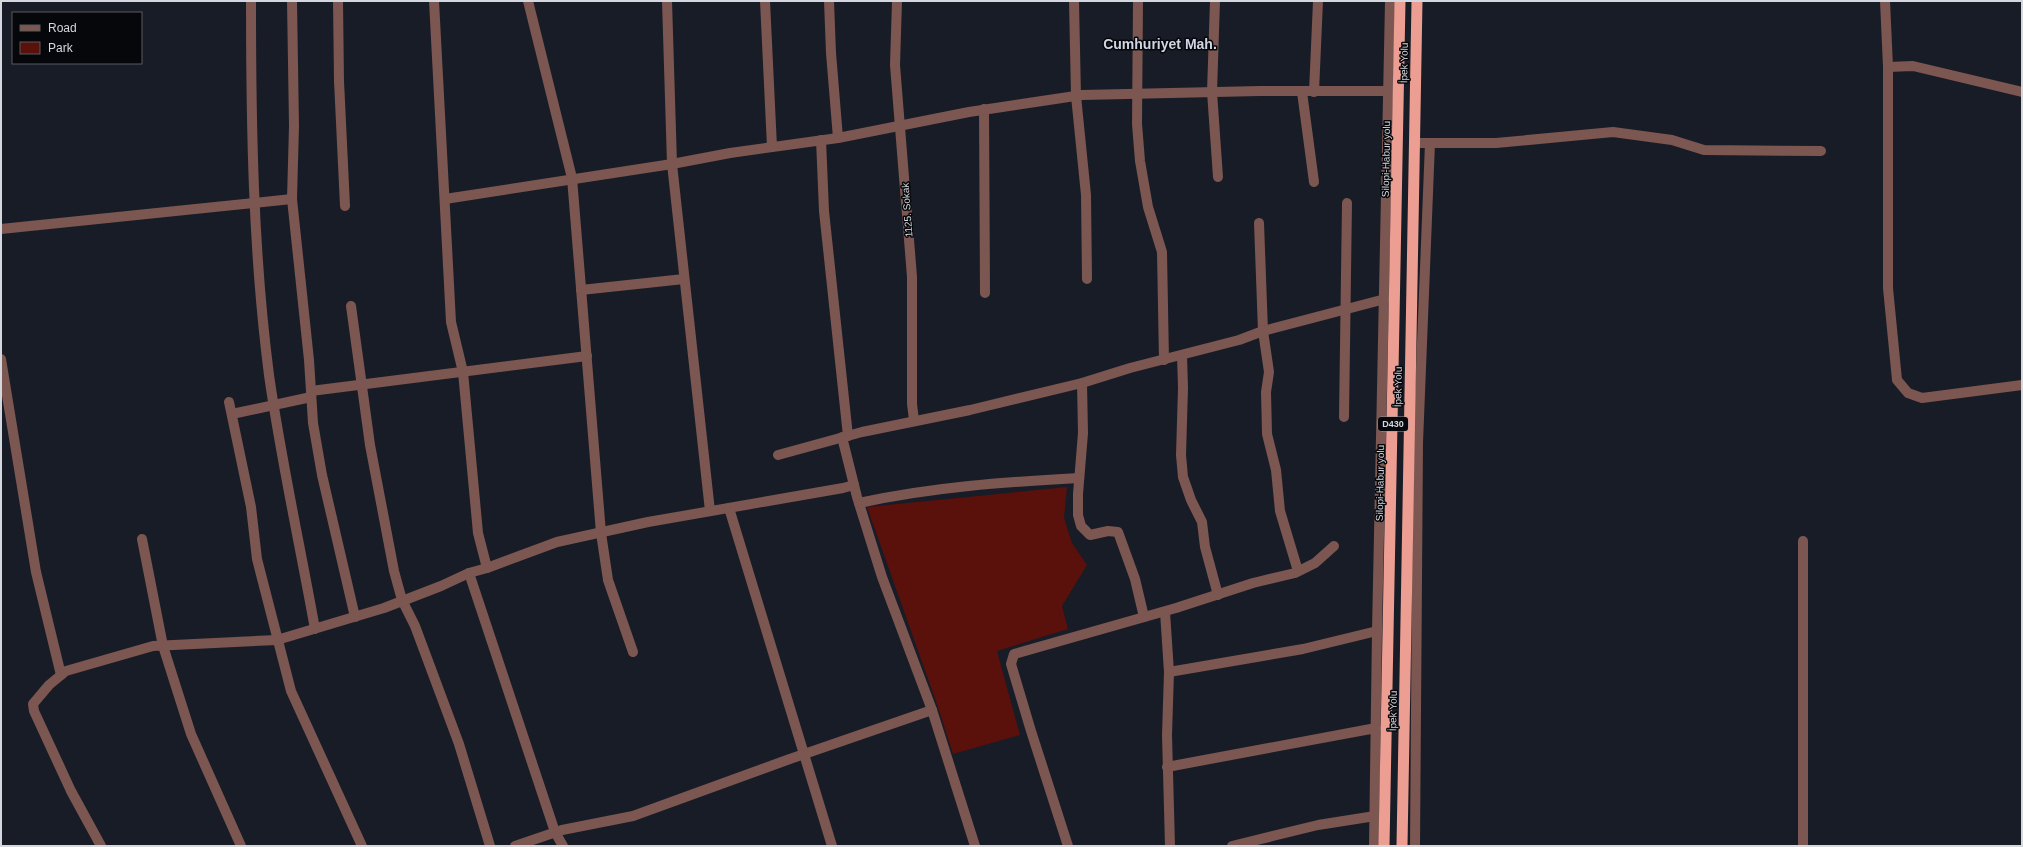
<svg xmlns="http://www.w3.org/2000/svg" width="2023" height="847" font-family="Helvetica,sans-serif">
<rect width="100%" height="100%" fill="#181c26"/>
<polygon fill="#5a100b" points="1067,487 1064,518 1072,543 1087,565 1062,606 1068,629 997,651 1020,735 953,754 938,707 867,507"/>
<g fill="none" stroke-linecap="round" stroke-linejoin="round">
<g stroke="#7c5650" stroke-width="10">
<path d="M251,1c0,125 2,250 18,374 12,85 31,170 46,254"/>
<polyline points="292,1 294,126 292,199 309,360 313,423 322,475 355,617"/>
<polyline points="338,1 339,81 345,206"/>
<polyline points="434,1 451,322 463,372 478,533 487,568"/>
<polyline points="528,1 572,178 601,533 608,580 633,652"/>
<polyline points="667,1 672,164 710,511"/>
<polyline points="765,1 772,147"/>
<polyline points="829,1 831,53 838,138"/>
<polyline points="897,1 895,65 912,277 912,404 914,420"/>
<polyline points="1074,1 1076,96 1086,195 1087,279"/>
<polyline points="1138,1 1137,124 1140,161 1148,207 1162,252 1164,360"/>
<polyline points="1215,1 1212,92 1218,177"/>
<polyline points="1885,1 1888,67 1888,288 1897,380 1908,393 1922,398 2022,385"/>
<polyline points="1888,67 1913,66 2022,92"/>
<polyline points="1302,92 1314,182"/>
<polyline points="1314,92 1318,1"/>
<polyline points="984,109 985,293"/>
<polyline points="821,140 824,211 848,436"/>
<polyline points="1414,143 1496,143 1613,132 1672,140 1704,150 1821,151"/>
<polyline points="445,199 672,164 730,153 838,138 969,112 1082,95 1260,91 1389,91"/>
<polyline points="1259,223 1263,331 1269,372 1266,392 1267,434 1276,470 1280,511 1298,571"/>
<polyline points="1,229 292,199"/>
<polyline points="581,290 684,279"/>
<polyline points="351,306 370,445 394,571 402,600 415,626 459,744 490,846"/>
<polyline points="1182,355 1183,388 1181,455 1183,477 1191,500 1202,522 1205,547 1218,595"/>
<polyline points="1,359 36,572 61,675"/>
<polyline points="1082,383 1083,433 1078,494 1078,515 1081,526 1090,535 1108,531 1118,532 1135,579 1144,617"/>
<polyline points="311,391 587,356"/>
<polyline points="229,402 251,507 257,559 291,691 362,846"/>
<polyline points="232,414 311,397"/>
<polyline points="1344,417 1347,203"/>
<polyline points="842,437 857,497 882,577 932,710 975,846"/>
<polyline points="778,455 862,432 970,410 1082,383 1130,368 1239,340 1263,331 1385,299"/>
<path d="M859,503c73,-16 146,-21 220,-25"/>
<polyline points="729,508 832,846"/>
<polyline points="142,539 163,646 191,734 241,846"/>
<polyline points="1803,541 1803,846"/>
<polyline points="469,573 555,832 563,846"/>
<polyline points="1165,612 1169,672 1167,735 1170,846"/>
<polyline points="1169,672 1303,649 1377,631"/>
<polyline points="1167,767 1376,728"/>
<polyline points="101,846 71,791 34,711 33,704 49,685 66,671 153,646 277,640 384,608 441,586 469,573 487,568 557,542 648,522 843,488 854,485"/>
<polyline points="515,846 562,830 633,816 787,760 932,710"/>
<polyline points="1068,846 1031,731 1011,664 1014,654 1176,608 1253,583 1295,573 1315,563 1334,546"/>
<polyline points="1232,846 1318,825 1375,816"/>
</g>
<g stroke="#7c5650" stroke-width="10">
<polyline points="1374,846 1377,631 1390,1"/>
<polyline points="1415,846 1418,443 1430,143"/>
</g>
<g stroke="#ec9e92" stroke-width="11">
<polyline points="1384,846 1400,1"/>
<polyline points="1402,846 1417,1"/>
</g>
</g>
<g text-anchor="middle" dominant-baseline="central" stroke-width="3" stroke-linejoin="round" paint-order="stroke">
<rect fill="#05070b" stroke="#96999f" stroke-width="1" x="1378" y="417" width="30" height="14" rx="3"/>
<g font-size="9" font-weight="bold" fill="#d4d7de">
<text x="1393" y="424">D430</text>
</g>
<g font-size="10" fill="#d4d7de" stroke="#05070b">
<text transform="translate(1404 63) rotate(-89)">İpek Yolu</text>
<text transform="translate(1386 159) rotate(-89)">Silopi-Habur yolu</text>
<text transform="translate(907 210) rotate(-94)">1125. Sokak</text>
<text transform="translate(1398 387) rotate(-89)">İpek Yolu</text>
<text transform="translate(1380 483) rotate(-89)">Silopi-Habur yolu</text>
<text transform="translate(1393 711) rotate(-89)">İpek Yolu</text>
</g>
<g font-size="14" font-weight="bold" fill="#d0d6e3" stroke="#05070b">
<text x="1160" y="44">Cumhuriyet Mah.</text>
</g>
</g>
<rect width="2023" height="847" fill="none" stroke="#d4d7de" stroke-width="4"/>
<rect x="12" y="12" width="130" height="52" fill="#05070b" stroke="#585a5f"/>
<rect x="20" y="25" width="20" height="6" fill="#7c5650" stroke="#585a5f"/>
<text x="48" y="32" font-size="12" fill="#d4d7de">Road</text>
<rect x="20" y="42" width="20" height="12" fill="#5a100b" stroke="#585a5f"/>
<text x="48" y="52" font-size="12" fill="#d4d7de">Park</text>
</svg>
